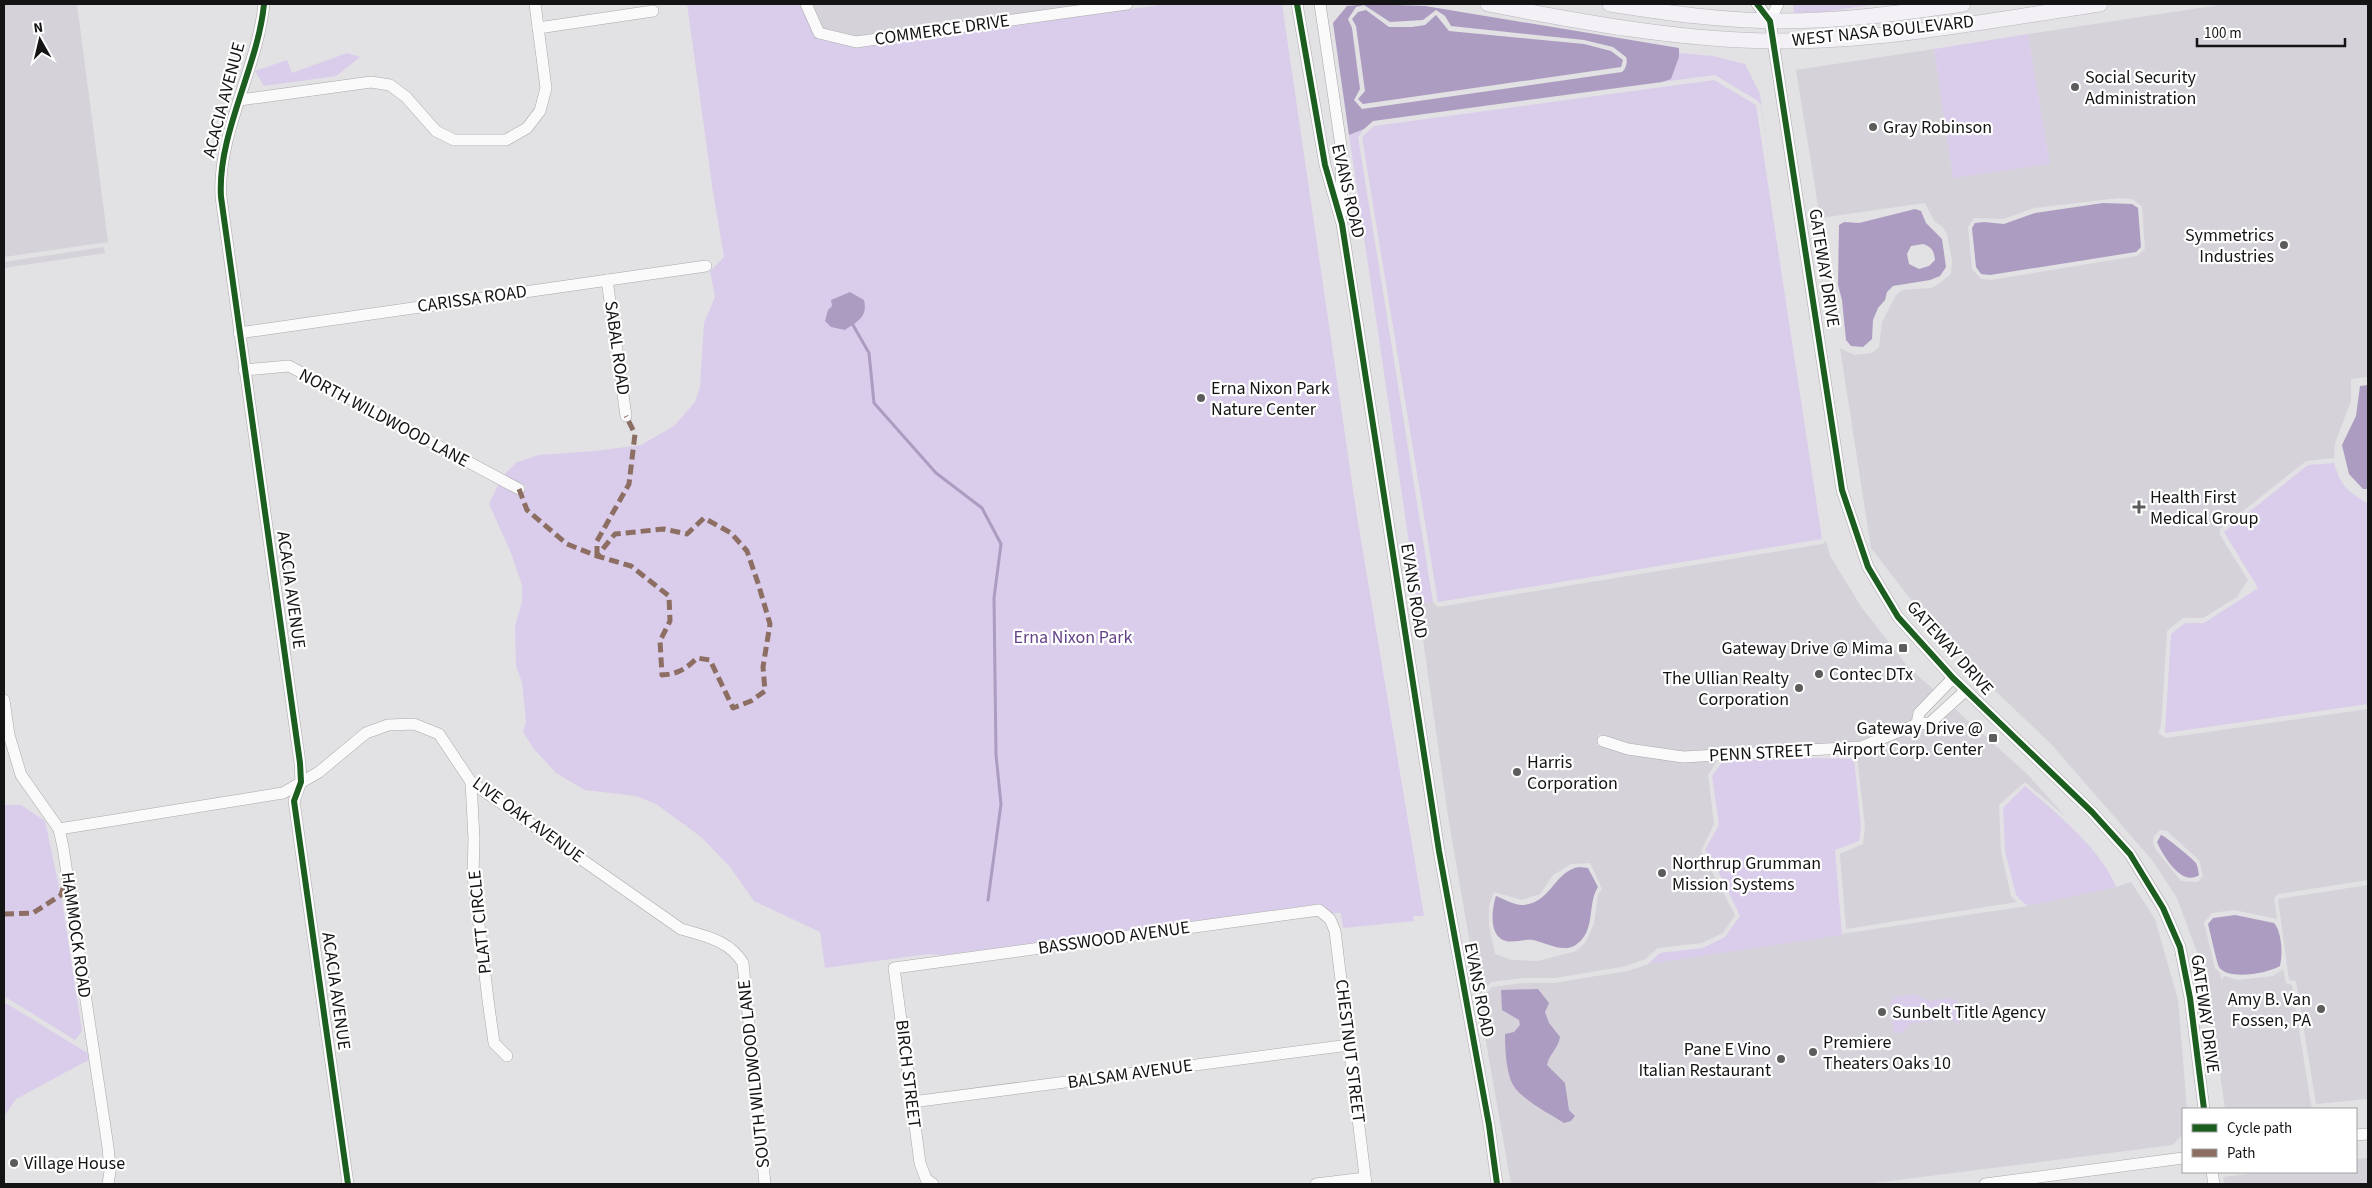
<svg xmlns="http://www.w3.org/2000/svg" width="2372" height="1188" font-family="'Source Sans 3',sans-serif">
<rect width="100%" height="100%" fill="#e2e1e3"/>
<g fill="#d5d2d9" fill-rule="evenodd">
<polygon points="4,4 77,4 108,242 4,257"/>
<polygon points="813,4 1086,4 858,36 823,28"/>
<path d="M2226,4h142v373l-17,2v22l-16,42 -1,15 -28,3 -86,68v6l28,45 -11,17 -34,21h-20l-16,13 -6,94 -3,8 8,5 202,-29v171l-90,14 -4,4 3,21 -43,-9 -22,3 -8,10 11,45 5,5 2,7 2,-4 14,4 35,-4 10,-7 3,14 6,2 19,120 4,4h-90l-9,-65 -19,-92 -20,-54 -25,-38 -101,-116 -66,-63 -64,-68 -50,-65 -31,-200 14,7 18,-2 7,-6 3,-25 14,-27 6,-5 29,-2 8,-4 12,-10 1,-13 -5,-27 -5,-8 -7,-4 -10,-19 -105,15 -24,-148 138,-21 19,129 97,-14 -22,-130zM2119,198l13,1 10,7 3,43 -8,7 -146,24 -10,-1 -9,-10 -4,-42 6,-9 29,1 31,-11zM2160,830l7,1 32,29 4,16 -5,6 -17,-1 -25,-31 -3,-7 1,-7z"/>
<polygon points="104,247 105,253 4,268 4,262"/>
<path d="M1826,541l4,15 32,52 46,59 26,23 -19,18 -3,12 -53,21 -116,8 -60,2 -54,-8 -30,-9 -2,11 30,9 56,8 34,-1 -9,14 6,49 -13,27 34,64 -12,18 -21,10 -44,5 -13,11 -18,7 -72,12h-33l-31,4 -12,14 -31,-180 -30,-212 15,-2 5,5 385,-63zM1590,863l12,26 -4,6 -4,29 -9,19 -9,8 -38,10 -26,-1 -17,-6 -6,-28v-20l5,-14 28,8 18,-6 13,-19 18,-11z"/>
<polygon points="1955,709 2027,774 2065,816 2025,782 1999,805 2001,852 2011,896 2017,902 1846,929 1840,854 1863,844 1865,826 1857,757 1855,754 1842,754 1861,753 1918,730 1930,729"/>
<polygon points="2131,882 2155,919 2178,1000 2187,1109 2183,1109 2183,1134 2173,1145 1866,1184 1511,1184 1479,1002 1492,987 1523,983 1555,983 1590,977 1628,971 1655,962 2027,906 2116,887"/>
<polygon points="2368,885 2368,1099 2316,1104 2296,981 2289,980 2278,899"/>
<polygon points="2368,1158 2368,1184 2224,1184 2223,1177 2263,1172 2356,1172 2356,1159"/>
</g>
<g fill="#dacdec">
<polygon points="687,4 801,4 818,39 857,48 1168,4 1282,4 1356,510 1424,916 1413,916 1414,921 1343,928 1341,913 1333,913 1318,904 942,955 928,954 825,968 820,932 754,901 730,867 701,837 656,804 636,796 585,790 556,773 534,749 523,732 526,721 522,682 516,666 515,626 522,602 522,585 511,553 489,504 498,485 522,496 526,486 504,475 517,462 539,455 595,451 641,445 674,426 695,402 700,387 704,323 715,297 710,271 724,257 713,192"/>
<polygon points="1793,4 1876,4 1824,12 1794,13"/>
<polygon points="2028,34 2050,164 1953,178 1934,49"/>
<polygon points="347,53 360,57 336,76 264,86 255,71 287,60 292,73"/>
<polygon points="1679,53 1713,56 1745,64 1760,94 1769,159 1761,105 1758,101 1715,75 1662,82 1671,78"/>
<polygon points="1714,80 1756,105 1822,539 1438,602 1362,137 1374,126"/>
<polygon points="1364,129 1358,137 1433,602 1418,604 1349,135"/>
<path d="M2334,463c7,23 13,29 34,40v201l-203,29 6,-99 14,-11h19l54,-35 -34,-56 84,-67z"/>
<polygon points="1812,758 1854,759 1861,827 1859,841 1835,850 1842,935 1648,964 1660,953 1703,948 1725,937 1740,916 1723,880 1705,850 1719,825 1712,776 1723,761"/>
<path d="M2025,786c31,27 76,63 91,101l-89,19 -11,-11 -11,-44 -2,-43z"/>
<polygon points="4,805 21,805 45,821 62,901 82,1031 75,1040 4,996"/>
<polygon points="1915,994 1928,1001 1951,998 1957,1001 1960,1023 1945,1019 1911,1023 1902,1033 1894,1033 1890,1004 1894,997"/>
<polygon points="4,1002 94,1057 16,1099 4,1116"/>
</g>
<g fill="#ac9cc1" fill-rule="evenodd">
<path d="M1368,4l57,2 254,42v9l-8,22 -9,3 -289,39 -9,8 -15,6 -16,-112 14,-17zM1364,5l26,17 33,-2 13,-10 9,6 6,10 133,14 29,7 13,10c2,5 0,12 -4,15l-260,37 -8,-9 6,-11 -8,-61 -4,-9 8,-12z"/>
<polygon points="1366,10 1389,27 1412,27 1425,25 1436,15 1449,31 1584,44 1611,51 1623,60 1621,67 1363,104 1358,99 1365,91 1356,26 1352,19 1358,12"/>
<polygon points="2103,203 2132,204 2138,208 2141,247 2136,252 1990,275 1981,274 1976,267 1972,228 1975,223 1984,222 2004,224 2035,213"/>
<path d="M1915,209l6,2 5,12 16,16 4,28 -6,9 -10,4 -37,6 -6,6 -2,8 -7,8 -5,12 -1,19 -9,8 -12,-1 -5,-6 -4,-40 -4,-15 1,-60 5,-3 15,1zM1923,244c9,3 11,7 12,16l-6,6 -10,3 -10,-5 -2,-10 4,-8z"/>
<path d="M850,292l14,8c4,17 -6,21 -19,30l-14,-3 -6,-6 3,-11 4,-4 -1,-6z"/>
<polygon points="2368,385 2368,489 2363,489 2349,474 2342,445 2356,416 2360,386"/>
<path d="M2161,835c3,0 33,25 35,28 2,4 2,8 3,12 -17,12 -36,-19 -42,-33z"/>
<path d="M1579,867l9,1 10,19c-11,17 -2,43 -21,57 -13,10 -30,-1 -44,-4 -9,-1 -19,3 -27,1 -18,-4 -14,-33 -10,-45 8,3 18,9 26,9 29,-1 32,-34 57,-38z"/>
<path d="M2235,915l39,8c8,9 9,32 6,43 -11,7 -52,15 -61,1 -2,-4 -9,-35 -11,-43l5,-6z"/>
<path d="M1538,989l11,14 -4,9 4,11 11,14c-2,12 -11,17 -13,28l18,18 4,27 6,6 -4,5 -7,2c-14,-9 -42,-23 -51,-38 -7,-13 -8,-37 -8,-51l9,-2 6,-7 -1,-5 -17,-10 -1,-20z"/>
</g>
<g fill="none" stroke-linecap="round" stroke-linejoin="round">
<polyline stroke="#ac9cc1" stroke-width="3" points="853,325 869,353 874,403 936,473 982,508 1001,544 994,598 996,755 1001,804 988,900"/>
<defs>
<g id="minor">
<path d="M264,4c-6,63 -47,130 -43,193l79,566 1,19 -7,19 54,383"/>
<polyline points="806,4 819,33 856,42 1127,4"/>
<polyline points="1297,4 1325,165 1342,224 1439,851 1489,1125 1497,1184"/>
<polyline points="1320,4 1341,146 1342,212"/>
<polyline points="1757,4 1770,21 1842,490 1868,567 1898,617 1953,678 2092,812 2130,854 2163,908 2180,947 2190,998 2204,1109"/>
<polyline points="1770,21 1778,4"/>
<polyline points="538,28 653,11"/>
<polyline points="240,100 371,82 390,85 406,97 436,131 454,140 506,140 527,128 540,111 546,88 535,4"/>
<polyline points="607,280 626,416"/>
<polyline points="239,333 706,266"/>
<polyline points="244,370 289,366 519,489"/>
<polyline points="4,700 9,735 21,775 59,829 63,847 108,1147 110,1171 108,1184"/>
<polyline points="1917,724 1919,713 1953,678"/>
<polyline points="1603,741 1628,749 1683,757 1861,747 1917,724 1930,723 1965,691"/>
<polyline points="471,782 474,839 473,875 488,1000 494,1043 507,1056"/>
<path d="M59,829l224,-36 36,-21 47,-39 22,-8 26,-1 25,10 32,48 210,147c24,7 48,11 62,34l22,221"/>
<polyline points="912,1102 1349,1045"/>
<polyline points="2356,1135 2368,1134"/>
<polyline points="2212,1172 2214,1184"/>
<polyline points="933,1184 926,1179 920,1163 894,968 1319,910 1330,919 1335,931 1366,1184"/>
<polyline points="1316,1184 1365,1178"/>
<polyline points="1985,1184 2183,1158"/>
</g>
<g id="major">
<path d="M1488,4c94,18 189,36 285,37 109,1 219,-21 327,-37"/>
<path d="M1610,4c57,9 114,17 171,17 61,0 121,-8 182,-17"/>
</g>
</defs>
<use href="#minor" stroke="#a9a8aa" stroke-width="12"/>
<use href="#major" stroke="#b8b5bc" stroke-width="16"/>
<use href="#minor" stroke="#fbfafb" stroke-width="11"/>
<use href="#major" stroke="#f3f1f6" stroke-width="15"/>
<g stroke="#8d6e63" stroke-width="5" stroke-dasharray="10 5" stroke-linecap="butt">
<path d="M519,489l8,21 40,34 30,12 34,10 38,30 1,25 -10,20 2,34c16,-1 24,-6 35,-17l13,2 23,48 18,-7 14,-10 -2,-24 7,-43 -12,-41 -11,-32 -16,-18 -27,-15 -17,16 -23,-5 -49,5 -18,22"/>
<polyline points="597,556 597,541 629,484 635,434 626,416"/>
<polyline points="4,914 33,913 61,895 67,875"/>
</g>
<defs>
<g id="cycleway">
<path d="M264,4c-6,63 -47,130 -43,193l79,566 1,19 -7,19 54,383"/>
<polyline points="1297,4 1325,165 1342,224 1439,851 1489,1125 1497,1184"/>
<polyline points="1757,4 1770,21 1842,490 1868,567 1898,617 1953,678 2092,812 2130,854 2163,908 2180,947 2190,998 2204,1109"/>
</g>
</defs>
<use href="#cycleway" stroke="#fff" stroke-width="9"/>
<use href="#cycleway" stroke="#1b5e20" stroke-width="6"/>
</g>
<g fill="#5c5c5d" stroke="#fff" stroke-width="2">
<circle cx="2075" cy="87" r="5"/>
<circle cx="1873" cy="127" r="5"/>
<circle cx="2284" cy="245" r="5"/>
<circle cx="1201" cy="398" r="5"/>
<path d="M2136.5 499.5h5v5h5v5h-5v5h-5v-5h-5v-5h5z"/>
<rect x="1898" y="643" width="10" height="10" rx="2.5"/>
<circle cx="1819" cy="674" r="5"/>
<circle cx="1799" cy="688" r="5"/>
<rect x="1988" y="733" width="10" height="10" rx="2.5"/>
<circle cx="1517" cy="772" r="5"/>
<circle cx="1662" cy="873" r="5"/>
<circle cx="2321" cy="1009" r="5"/>
<circle cx="1882" cy="1012" r="5"/>
<circle cx="1813" cy="1052" r="5"/>
<circle cx="1781" cy="1059" r="5"/>
<circle cx="14" cy="1163" r="5"/>
</g>
<g text-anchor="middle" dominant-baseline="central" stroke-width="4.5" stroke-linejoin="round" paint-order="stroke">
<g font-size="18" fill="#141415" stroke="#fff">
<text transform="translate(942 30) rotate(-8)">COMMERCE DRIVE</text>
<text transform="translate(1883 31) rotate(-6)">WEST NASA BOULEVARD</text>
<text transform="translate(224 100) rotate(-75)">ACACIA AVENUE</text>
<text transform="translate(1348 191) rotate(77)">EVANS ROAD</text>
<text transform="translate(1824 268) rotate(81)">GATEWAY DRIVE</text>
<text transform="translate(472 299) rotate(-8)">CARISSA ROAD</text>
<text transform="translate(617 348) rotate(82)">SABAL ROAD</text>
<text transform="translate(384 418) rotate(28)">NORTH WILDWOOD LANE</text>
<text transform="translate(291 590) rotate(82)">ACACIA AVENUE</text>
<text transform="translate(1414 591) rotate(81)">EVANS ROAD</text>
<text transform="translate(1950 648) rotate(48)">GATEWAY DRIVE</text>
<text transform="translate(1761 753) rotate(-3)">PENN STREET</text>
<text transform="translate(528 820) rotate(36)">LIVE OAK AVENUE</text>
<text transform="translate(480 922) rotate(-96)">PLATT CIRCLE</text>
<text transform="translate(76 935) rotate(82)">HAMMOCK ROAD</text>
<text transform="translate(1114 938) rotate(-8)">BASSWOOD AVENUE</text>
<text transform="translate(1479 990) rotate(79)">EVANS ROAD</text>
<text transform="translate(336 991) rotate(82)">ACACIA AVENUE</text>
<text transform="translate(2205 1014) rotate(82)">GATEWAY DRIVE</text>
<text transform="translate(1350 1051) rotate(83)">CHESTNUT STREET</text>
<text transform="translate(754 1074) rotate(-96)">SOUTH WILDWOOD LANE</text>
<text transform="translate(908 1074) rotate(83)">BIRCH STREET</text>
<text transform="translate(1130 1074) rotate(-8)">BALSAM AVENUE</text>
</g>
<g font-size="18" fill="#141415" stroke="#fff" text-anchor="start">
<text x="2085" y="77">Social Security<tspan x="2085" dy="21">Administration</tspan></text>
<text x="1883" y="127">Gray Robinson</text>
<text x="2274" y="235" text-anchor="end">Symmetrics<tspan x="2274" dy="21">Industries</tspan></text>
<text x="1211" y="388">Erna Nixon Park<tspan x="1211" dy="21">Nature Center</tspan></text>
<text x="2150" y="497">Health First<tspan x="2150" dy="21">Medical Group</tspan></text>
<text x="1893" y="648" text-anchor="end">Gateway Drive @ Mima</text>
<text x="1829" y="674">Contec DTx</text>
<text x="1789" y="678" text-anchor="end">The Ullian Realty<tspan x="1789" dy="21">Corporation</tspan></text>
<text x="1983" y="728" text-anchor="end">Gateway Drive @<tspan x="1983" dy="21">Airport Corp. Center</tspan></text>
<text x="1527" y="762">Harris<tspan x="1527" dy="21">Corporation</tspan></text>
<text x="1672" y="863">Northrup Grumman<tspan x="1672" dy="21">Mission Systems</tspan></text>
<text x="2311" y="999" text-anchor="end">Amy B. Van<tspan x="2311" dy="21">Fossen, PA</tspan></text>
<text x="1892" y="1012">Sunbelt Title Agency</text>
<text x="1823" y="1042">Premiere<tspan x="1823" dy="21">Theaters Oaks 10</tspan></text>
<text x="1771" y="1049" text-anchor="end">Pane E Vino<tspan x="1771" dy="21">Italian Restaurant</tspan></text>
<text x="24" y="1163">Village House</text>
</g>
<g font-size="18" fill="#634287" stroke="#fff">
<text x="1073" y="637">Erna Nixon Park</text>
</g>
</g>
<rect width="2372" height="1188" fill="none" stroke="#141415" stroke-width="10"/>
<rect x="2182" y="1108" width="175" height="65" fill="#ffffff" stroke="#a1a1a1"/>
<rect x="2192" y="1124" width="25" height="8" fill="#1b5e20" stroke="#a1a1a1"/>
<text x="2227" y="1133" font-size="15" fill="#141415">Cycle path</text>
<rect x="2192" y="1149" width="25" height="8" fill="#8d6e63" stroke="#a1a1a1"/>
<text x="2227" y="1158" font-size="15" fill="#141415">Path</text>
<g transform="translate(40 40) rotate(352)" stroke="#ffffff" stroke-width="4" paint-order="stroke">
<path d="M0-4L9 19L0 12L-9 19Z" fill="#141415"/>
<text y="-8" font-size="14" font-weight="bold" text-anchor="middle" fill="#141415">N</text>
</g>
<path d="M2197 38v8h148v-8" fill="none" stroke="#141415" stroke-width="2.5"/>
<text x="2204" y="38" font-size="15" fill="#141415" stroke="#ffffff" stroke-width="4" paint-order="stroke">100 m</text>
</svg>
